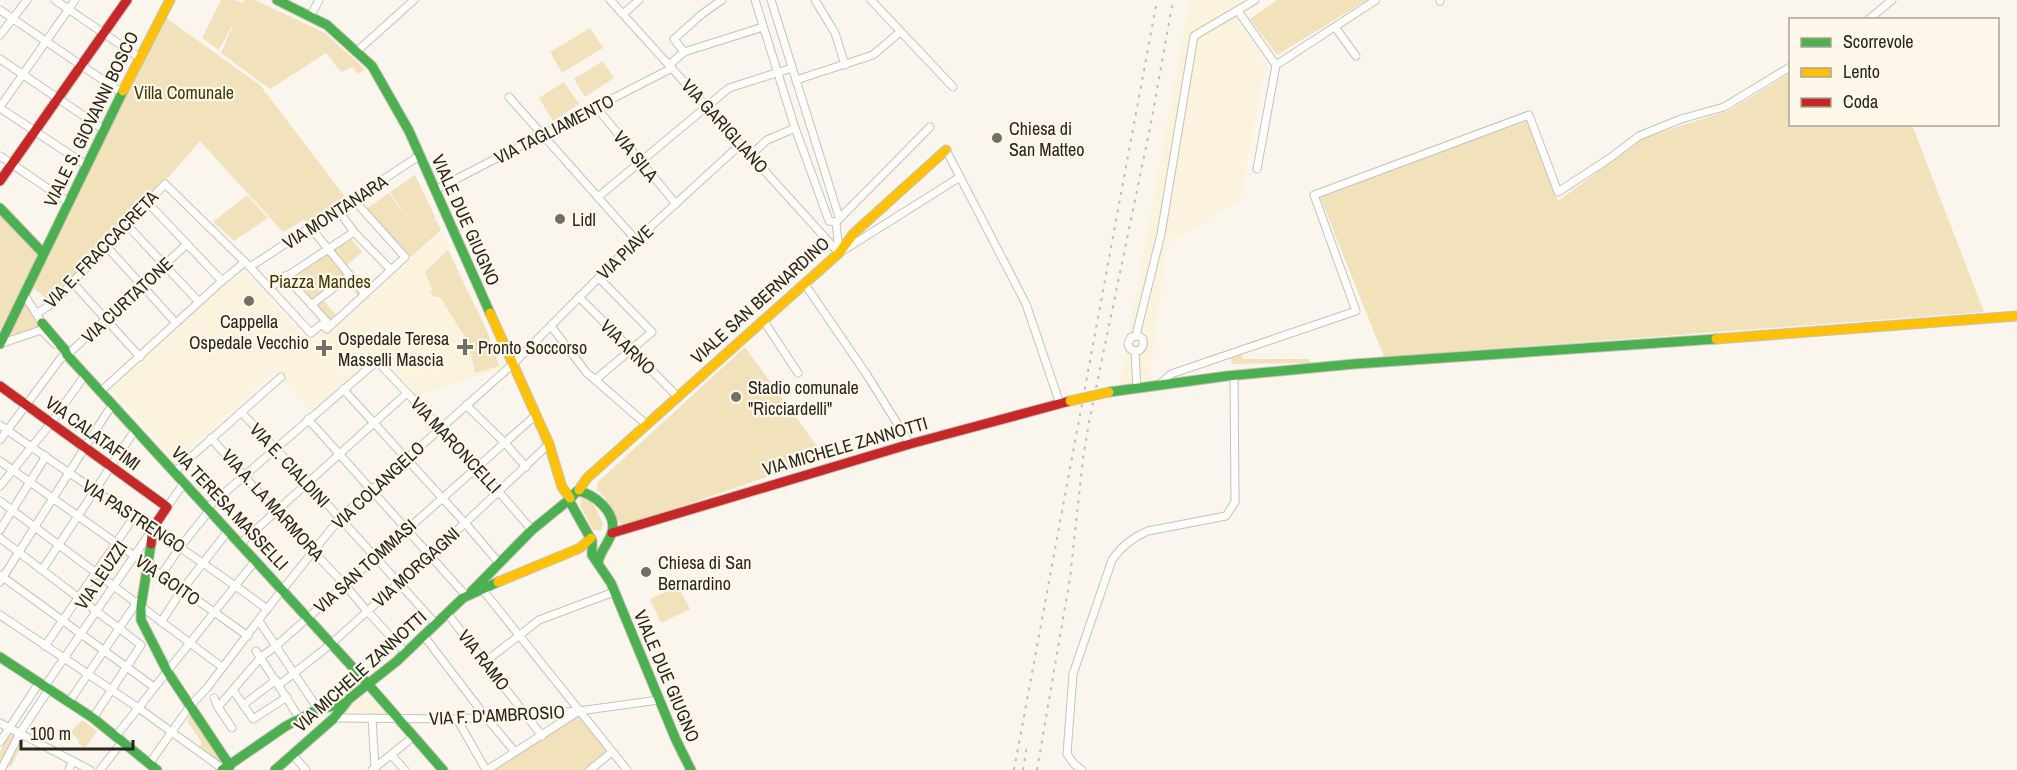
<svg xmlns="http://www.w3.org/2000/svg" width="2017" height="770" font-family="'Archivo Narrow',sans-serif">
<rect width="100%" height="100%" fill="#faf6ee"/>
<g fill="#fcf3de">
<polygon points="1189,0 1260,0 1236,16 1266,62 1241,200 1167,244 1150,379 1119,387"/>
<polygon points="442,232 502,368 417,396 380,355 313,412 276,372 176,462 110,389 240,269 309,340 321,328 328,334"/>
<polygon points="368,685 392,718 338,714"/>
</g>
<g fill="#f2e2bb">
<polygon points="221,0 234,0 243,3 245,0 255,0 325,33 365,69 358,74 352,67 341,72 326,53 270,89 221,53 236,18 219,50 202,38"/>
<polygon points="1277,0 1367,0 1277,55 1250,19"/>
<polygon points="165,17 260,85 349,202 310,228 304,220 283,232 200,141 175,170 52,303 31,286"/>
<polygon points="590,28 603,48 562,73 550,52"/>
<polygon points="603,61 614,78 585,97 574,79"/>
<polygon points="1790,73 1790,124 1912,125 1984,312 1384,357 1320,197 1398,167 1528,121 1558,201 1645,137 1728,111"/>
<polygon points="564,82 579,104 553,121 539,98"/>
<polygon points="415,175 436,219 426,223 436,220 441,230 411,257 366,209 389,193 414,227 390,192"/>
<polygon points="247,195 268,218 234,241 213,222"/>
<polygon points="0,214 39,254 0,331"/>
<polygon points="351,238 362,252 346,266 365,289 358,296 346,283 324,301 336,315 329,321 294,277"/>
<polygon points="448,250 487,331 499,366 475,373 469,344 440,297 435,297 430,293 432,289 425,272"/>
<polygon points="25,301 42,326 10,337"/>
<path d="M745,347l80,110 -198,68 -7,-2c-8,-11 -12,-25 -23,-33l1,-8z"/>
<polygon points="1241,353 1243,359 1309,359 1310,363 1232,364 1231,356"/>
<path d="M582,498h3c10,4 14,17 18,26l-2,7 -8,-1 -13,-25z"/>
<polygon points="678,586 690,609 661,623 650,599"/>
<polygon points="192,712 228,766 223,769 197,750 202,743 187,721"/>
<polygon points="579,713 611,752 586,770 491,770 543,738"/>
<polygon points="82,720 97,731 85,748 78,743 79,740 70,732"/>
<polygon points="10,733 16,736 15,739 23,742 11,767 0,762 0,751"/>
</g>
<g fill="none" stroke-linecap="round" stroke-linejoin="round">
<defs>
<g id="street">
<polyline points="55,0 140,58"/>
<polyline points="610,0 839,253"/>
<polyline points="755,0 795,128 829,221 836,222 930,127"/>
<polyline points="771,0 839,217"/>
<polyline points="815,0 835,33 845,65"/>
<polyline points="871,0 953,87"/>
<polyline points="1440,0 1440,1"/>
<polyline points="0,10 122,93"/>
<polyline points="1238,11 1276,65 1257,169"/>
<polyline points="623,14 639,0"/>
<polyline points="310,17 319,0"/>
<polyline points="1868,20 1892,0"/>
<polyline points="1335,27 1356,56"/>
<polyline points="0,35 27,0"/>
<polyline points="356,52 414,0"/>
<polyline points="684,52 674,39 702,14 722,0"/>
<polyline points="0,59 103,129"/>
<polyline points="669,65 684,52 763,27"/>
<polyline points="1276,65 1376,0"/>
<polyline points="796,80 873,55 900,32"/>
<polyline points="509,97 636,240"/>
<polyline points="0,107 75,0"/>
<polyline points="596,107 676,204"/>
<polyline points="0,108 86,165"/>
<polyline points="946,150 1026,304 1060,404"/>
<polyline points="751,155 767,140 795,128"/>
<polyline points="0,156 68,202"/>
<polyline points="435,190 672,68"/>
<polyline points="598,197 729,88 792,68"/>
<polyline points="148,203 222,281"/>
<polyline points="338,210 354,232"/>
<polyline points="836,222 839,253"/>
<polyline points="127,225 199,302"/>
<polyline points="311,228 365,294"/>
<polyline points="107,247 176,323"/>
<polyline points="844,250 960,177"/>
<polyline points="250,267 419,156"/>
<polyline points="285,276 330,325"/>
<polyline points="73,283 140,357"/>
<polyline points="804,283 867,375 910,444"/>
<polyline points="269,288 354,232 391,270"/>
<polyline points="24,294 42,323"/>
<polyline points="579,297 678,397"/>
<polyline points="311,305 350,275"/>
<polyline points="37,313 52,304 165,184 250,267 311,333 322,324 327,329 405,257 354,200"/>
<polyline points="763,320 798,373"/>
<polyline points="551,326 586,372 647,425"/>
<polyline points="1136,335 1161,234 1194,36 1255,0"/>
<polyline points="0,344 41,330 55,344"/>
<polyline points="1135,351 1140,350 1143,346 1143,339 1139,336 1131,337 1128,344 1130,349 1135,351 1137,388"/>
<polyline points="595,380 652,332 599,278"/>
<polyline points="1159,385 1171,374 1356,311 1314,195 1529,115 1558,192 1610,158 1639,136 1681,119 1724,107 1790,67"/>
<polyline points="343,389 465,523 499,563"/>
<polyline points="100,392 222,281 245,262"/>
<polyline points="466,405 505,443 526,467"/>
<polyline points="241,412 308,483 436,624"/>
<polyline points="308,419 467,597"/>
<path d="M0,425c88,63 180,119 267,184"/>
<polyline points="211,438 276,512 345,585 367,611 406,653"/>
<polyline points="0,440 61,358 67,355 187,244"/>
<polyline points="0,461 248,636"/>
<polyline points="174,472 281,377"/>
<polyline points="0,486 51,423 85,375"/>
<polyline points="0,501 222,667"/>
<polyline points="167,507 184,483"/>
<polyline points="207,508 377,361 478,468 532,530"/>
<polyline points="0,530 46,456"/>
<polyline points="0,538 141,645 93,718"/>
<polyline points="240,544 407,393"/>
<polyline points="42,570 135,430"/>
<polyline points="0,575 154,687"/>
<polyline points="161,575 181,546 209,511"/>
<polyline points="0,582 108,411 113,406"/>
<polyline points="482,589 627,770"/>
<polyline points="447,613 542,736"/>
<polyline points="0,615 137,707 223,769"/>
<polyline points="259,621 318,709"/>
<polyline points="161,622 182,590 228,531"/>
<polyline points="424,636 485,716 515,752"/>
<polyline points="45,646 134,517"/>
<polyline points="256,651 300,719"/>
<polyline points="485,662 539,620 614,592"/>
<polyline points="279,685 331,644 465,523 549,444"/>
<polyline points="45,686 152,530"/>
<polyline points="233,690 253,719 287,697"/>
<polyline points="214,698 218,707"/>
<polyline points="69,702 137,602"/>
<polyline points="243,705 276,680"/>
<polyline points="334,718 457,719 579,711 659,700"/>
<polyline points="372,718 375,768"/>
<polyline points="457,719 486,770"/>
<polyline points="0,723 90,770"/>
<polyline points="232,728 218,707 261,657 276,646 536,415"/>
<polyline points="116,736 255,561"/>
<polyline points="0,742 39,683"/>
<polyline points="292,754 306,770"/>
<polyline points="391,755 405,770"/>
<polyline points="149,764 190,706 207,688 267,609 340,518 513,364 636,240 741,144"/>
<polyline points="1,770 20,733 49,689"/>
<polyline points="69,770 72,761"/>
<polyline points="100,770 122,742"/>
<polyline points="372,770 413,737"/>
<polyline points="487,770 579,711"/>
<polyline points="590,770 612,752"/>
<path d="M1082,770l-8,-6 -7,-10 6,-80 39,-114c9,-13 21,-23 36,-29l78,-15 9,-14 -1,-127"/>
</g>
<g id="fast">
<polyline points="277,0 327,25 372,66 409,131 490,313"/>
<polyline points="0,208 43,253"/>
<polyline points="42,323 65,350 67,355 368,684 443,770"/>
<polyline points="0,344 123,91"/>
<polyline points="1109,392 1227,376 1354,364 1716,339"/>
<polyline points="151,544 141,606 141,620 167,671 230,766"/>
<path d="M598,563c2,-12 11,-20 14,-31 5,-19 -18,-39 -35,-41l-7,8v3l22,39v14l19,28 65,157 15,30"/>
<polyline points="471,592 532,530 570,499"/>
<polyline points="0,657 93,718 157,770"/>
<polyline points="222,770 286,726 318,709 344,704"/>
<polyline points="275,770 334,718 349,699 397,661 463,598 498,582"/>
</g>
<g id="slow">
<polyline points="123,91 170,0"/>
<polyline points="490,313 549,444 562,487 570,498"/>
<polyline points="1716,339 2017,316"/>
<polyline points="579,490 587,478 839,253 854,233 946,150"/>
<polyline points="498,582 580,548 591,538"/>
</g>
<g id="jam">
<polyline points="0,181 127,0"/>
<polyline points="0,386 167,507 153,528 151,544"/>
<polyline points="612,533 910,444 1070,401"/>
</g>
</defs>
<use href="#street" stroke="#c6c2ba" stroke-width="9"/>
<use href="#fast" stroke="#c6c2ba" stroke-width="11"/>
<use href="#slow" stroke="#c6c2ba" stroke-width="11"/>
<use href="#jam" stroke="#c6c2ba" stroke-width="11"/>
<use href="#street" stroke="#fefefc" stroke-width="7"/>
<use href="#fast" stroke="#4caf50" stroke-width="9"/>
<use href="#slow" stroke="#ffc107" stroke-width="9"/>
<use href="#jam" stroke="#c62828" stroke-width="9"/>
<g stroke="#bebdbb" stroke-width="2" stroke-dasharray="3 6" stroke-linecap="butt">
<polyline points="1014,770 1157,0"/>
<polyline points="1023,770 1027,744"/>
<polyline points="1037,770 1070,578 1083,459 1089,422 1151,123 1173,0"/>
</g>
<defs>
<polyline id="slow-bridge" points="1070,401 1109,392"/>
</defs>
<use href="#slow-bridge" stroke="#c6c2ba" stroke-width="11" stroke-linecap="butt"/>
<use href="#slow-bridge" stroke="#ffc107" stroke-width="9"/>
</g>
<g fill="#726f66" stroke="#fef8ea" stroke-width="2">
<circle cx="997" cy="138" r="6"/>
<circle cx="560" cy="219" r="6"/>
<circle cx="249" cy="301" r="6"/>
<path d="M462 338h6v6h6v6h-6v6h-6v-6h-6v-6h6z"/>
<path d="M321 339h6v6h6v6h-6v6h-6v-6h-6v-6h6z"/>
<circle cx="736" cy="397" r="6"/>
<circle cx="646" cy="572" r="6"/>
</g>
<g text-anchor="middle" dominant-baseline="central" stroke-width="4.5" stroke-linejoin="round" paint-order="stroke">
<g font-size="18" fill="#45360a" stroke="#fef8ea">
<text x="184" y="92">Villa Comunale</text>
<text x="320" y="281">Piazza Mandes</text>
</g>
<g font-size="18" fill="#29261d" stroke="#fef8ea">
<text transform="translate(91 119) rotate(-64)">VIALE S. GIOVANNI BOSCO</text>
<text transform="translate(725 126) rotate(48)">VIA GARIGLIANO</text>
<text transform="translate(554 129) rotate(-27)">VIA TAGLIAMENTO</text>
<text transform="translate(636 156) rotate(51)">VIA SILA</text>
<text transform="translate(335 212) rotate(-33)">VIA MONTANARA</text>
<text transform="translate(466 220) rotate(66)">VIALE DUE GIUGNO</text>
<text transform="translate(101 249) rotate(-46)">VIA E. FRACCACRETA</text>
<text transform="translate(625 252) rotate(-44)">VIA PIAVE</text>
<text transform="translate(127 300) rotate(-43)">VIA CURTATONE</text>
<text transform="translate(760 300) rotate(-42)">VIALE SAN BERNARDINO</text>
<text transform="translate(628 347) rotate(45)">VIA ARNO</text>
<text transform="translate(93 433) rotate(36)">VIA CALATAFIMI</text>
<text transform="translate(456 445) rotate(47)">VIA MARONCELLI</text>
<text transform="translate(845 446) rotate(-16)">VIA MICHELE ZANNOTTI</text>
<text transform="translate(290 465) rotate(47)">VIA E. CIALDINI</text>
<text transform="translate(378 485) rotate(-43)">VIA COLANGELO</text>
<text transform="translate(273 505) rotate(48)">VIA A. LA MARMORA</text>
<text transform="translate(230 508) rotate(47)">VIA TERESA MASSELLI</text>
<text transform="translate(134 516) rotate(33)">VIA PASTRENGO</text>
<text transform="translate(365 566) rotate(-42)">VIA SAN TOMMASI</text>
<text transform="translate(416 567) rotate(-42)">VIA MORGAGNI</text>
<text transform="translate(101 575) rotate(-56)">VIA LEUZZI</text>
<text transform="translate(168 580) rotate(35)">VIA GOITO</text>
<text transform="translate(484 660) rotate(52)">VIA RAMO</text>
<text transform="translate(360 671) rotate(-42)">VIA MICHELE ZANNOTTI</text>
<text transform="translate(667 676) rotate(67)">VIALE DUE GIUGNO</text>
<text transform="translate(497 715) rotate(-3)">VIA F. D'AMBROSIO</text>
</g>
<g font-size="18" fill="#29261d" stroke="#fef8ea" text-anchor="start">
<text x="1009" y="128">Chiesa di<tspan x="1009" dy="21">San Matteo</tspan></text>
<text x="572" y="219">Lidl</text>
<text x="249" y="321" text-anchor="middle">Cappella<tspan x="249" dy="21">Ospedale Vecchio</tspan></text>
<text x="338" y="338">Ospedale Teresa<tspan x="338" dy="21">Masselli Mascia</tspan></text>
<text x="478" y="347">Pronto Soccorso</text>
<text x="748" y="387">Stadio comunale<tspan x="748" dy="21">"Ricciardelli"</tspan></text>
<text x="658" y="562">Chiesa di San<tspan x="658" dy="21">Bernardino</tspan></text>
</g>
</g>
<rect x="1789" y="18" width="210" height="108" fill="#fef8ea" stroke="#a9a498" stroke-width="1.5"/>
<rect x="1801" y="38" width="30" height="9" fill="#4caf50" stroke="#a9a498" stroke-width="1.5"/>
<text x="1843" y="48" font-size="18" fill="#29261d">Scorrevole</text>
<rect x="1801" y="68" width="30" height="9" fill="#ffc107" stroke="#a9a498" stroke-width="1.5"/>
<text x="1843" y="78" font-size="18" fill="#29261d">Lento</text>
<rect x="1801" y="98" width="30" height="9" fill="#c62828" stroke="#a9a498" stroke-width="1.5"/>
<text x="1843" y="108" font-size="18" fill="#29261d">Coda</text>
<path d="M21 740v9h112v-9" fill="none" stroke="#29261d" stroke-width="3"/>
<text x="30" y="740" font-size="18" fill="#29261d" stroke="#fef8ea" stroke-width="4.5" paint-order="stroke">100 m</text>
</svg>
